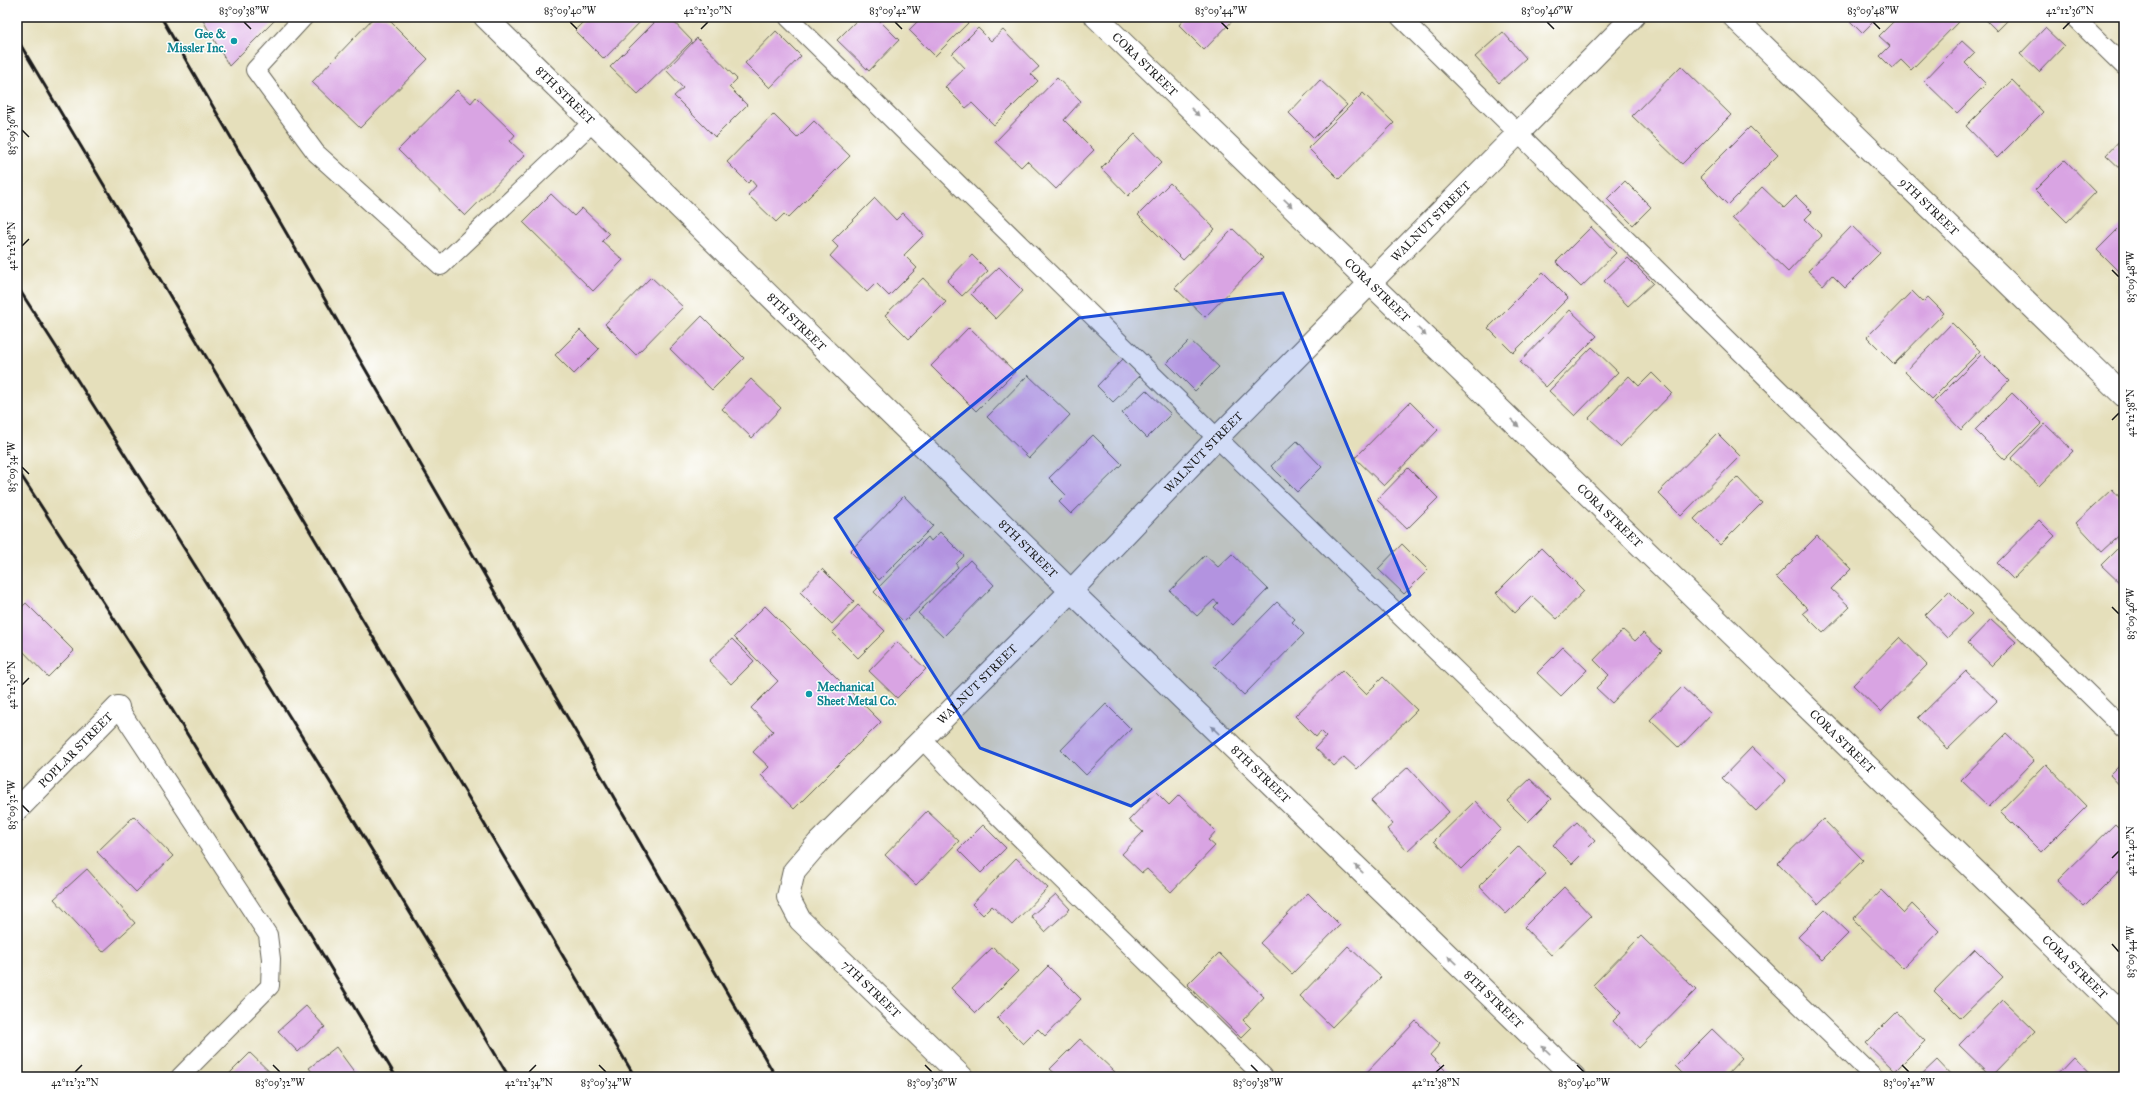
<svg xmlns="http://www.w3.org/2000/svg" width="2141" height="1094" font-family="'IM FELL Great Primer',serif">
<rect width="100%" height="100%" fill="#fff"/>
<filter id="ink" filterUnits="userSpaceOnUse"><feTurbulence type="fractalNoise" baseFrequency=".025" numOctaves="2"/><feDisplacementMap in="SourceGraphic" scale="8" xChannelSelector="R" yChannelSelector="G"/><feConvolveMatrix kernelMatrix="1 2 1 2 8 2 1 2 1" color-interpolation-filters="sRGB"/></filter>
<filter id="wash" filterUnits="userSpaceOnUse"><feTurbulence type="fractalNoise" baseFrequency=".012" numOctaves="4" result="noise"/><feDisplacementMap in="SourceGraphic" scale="16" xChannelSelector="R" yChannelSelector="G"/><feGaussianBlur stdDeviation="0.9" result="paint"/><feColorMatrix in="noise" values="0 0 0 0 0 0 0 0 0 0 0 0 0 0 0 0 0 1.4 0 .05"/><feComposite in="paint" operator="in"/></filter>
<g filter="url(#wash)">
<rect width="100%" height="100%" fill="#e5dfbb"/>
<g id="blocks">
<g fill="#d9a4e3">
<polygon points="201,17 278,17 229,66"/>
<polygon points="374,17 386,17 428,59 360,128 312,82"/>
<polygon points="588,17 645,17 604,59 575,30"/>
<polygon points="660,17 669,17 692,41 638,94 610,67"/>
<polygon points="860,17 876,17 899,40 869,71 837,40"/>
<polygon points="922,17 974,17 935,56 909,30"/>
<polygon points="1186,17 1236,17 1204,50 1179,25"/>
<polygon points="1846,17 1878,17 1862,33"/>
<polygon points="1898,17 1955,17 1959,21 1911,70 1901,60 1892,68 1880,56 1890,46 1879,36"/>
<polygon points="1983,17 2011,17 1997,31"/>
<polygon points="978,28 991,41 1003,30 1039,67 1031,74 1038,81 994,125 972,103 966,108 945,87 965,68 952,54"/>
<polygon points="2045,28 2064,46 2039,72 2020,54"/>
<polygon points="776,31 801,56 770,88 745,63"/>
<polygon points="1503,32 1526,58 1499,83 1475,57"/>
<polygon points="697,38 737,79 729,87 747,105 715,137 674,96 683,88 666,70"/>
<polygon points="1962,41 1975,53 1965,63 1986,84 1957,113 1924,81"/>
<polygon points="1681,66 1731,115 1682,164 1632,116"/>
<polygon points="1057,78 1081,101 1064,120 1094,150 1056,189 1027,161 1021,167 995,142"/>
<polygon points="1320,80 1347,105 1314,138 1289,113"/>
<polygon points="2012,80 2043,112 1997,158 1966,126"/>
<polygon points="457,90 471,103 476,97 515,135 510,141 525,155 465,216 398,150"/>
<polygon points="1363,93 1394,123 1339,179 1308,148"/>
<polygon points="773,114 797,138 814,121 850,156 788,218 784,214 776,222 748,195 756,186 751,180 748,183 727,162"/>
<polygon points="1750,127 1778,155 1728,205 1700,177"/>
<polygon points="1135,134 1162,162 1128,196 1101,168"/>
<polygon points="2124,136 2124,172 2106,155"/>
<polygon points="2065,160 2096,192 2067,222 2035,190"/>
<polygon points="1625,181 1651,207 1633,225 1607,199"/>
<polygon points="1170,183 1215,229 1183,260 1138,215"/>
<polygon points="1762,187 1784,208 1796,196 1812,212 1805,219 1822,236 1788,272 1732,218"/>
<polygon points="551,194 574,216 582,208 609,234 602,241 623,260 593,291 523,222"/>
<polygon points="875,198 896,220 903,213 924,235 904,255 917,268 889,296 876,283 867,292 830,256 838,247 832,241"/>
<polygon points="2124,223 2124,277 2097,250"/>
<polygon points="1852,226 1880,253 1845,288 1832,275 1823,285 1808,271"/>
<polygon points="1591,227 1616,253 1581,287 1556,262"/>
<polygon points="1233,229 1263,258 1205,317 1175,288"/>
<polygon points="972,255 988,271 962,296 947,281"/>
<polygon points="1628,258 1653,283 1628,306 1604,281"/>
<polygon points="999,267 1023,291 996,319 971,294"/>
<polygon points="1543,273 1568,298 1513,353 1488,328"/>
<polygon points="651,277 683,307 636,355 605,324"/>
<polygon points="923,278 946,302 909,339 885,315"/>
<polygon points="1912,291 1923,302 1928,297 1944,313 1894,364 1867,337"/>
<polygon points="1570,310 1597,336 1546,387 1520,362"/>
<polygon points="702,316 744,358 712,390 670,349"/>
<polygon points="1952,323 1980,351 1932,399 1905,372"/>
<polygon points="969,327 1015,372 976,411 931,366"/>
<polygon points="580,330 599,349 574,374 555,355"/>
<polygon points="1190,340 1219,367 1195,391 1167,363"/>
<polygon points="1592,347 1618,372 1575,416 1549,391"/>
<polygon points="1982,354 2009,381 1961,430 1934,402"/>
<polygon points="1123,359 1140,376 1113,402 1097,386"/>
<polygon points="1652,373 1672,393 1620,447 1589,418 1629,376 1639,386"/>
<polygon points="1028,375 1070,415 1029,458 987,417"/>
<polygon points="751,379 781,408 752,438 722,409"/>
<polygon points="1146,390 1171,414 1147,438 1122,413"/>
<polygon points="2012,393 2042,423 2005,460 1975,430"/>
<polygon points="1410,402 1438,430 1384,486 1355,458"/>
<polygon points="2045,424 2073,451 2039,486 2011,459"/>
<polygon points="1717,433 1740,456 1681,516 1658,493"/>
<polygon points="1093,435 1122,464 1071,514 1059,502 1066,495 1049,478"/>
<polygon points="1297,441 1322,467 1297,492 1271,466"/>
<polygon points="1408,468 1438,498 1407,529 1377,500"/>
<polygon points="1737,477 1762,503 1720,545 1694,519"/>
<polygon points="2112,489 2124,502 2124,531 2102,551 2076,523"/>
<polygon points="904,496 933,526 879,580 850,551"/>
<polygon points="2039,520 2055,536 2013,579 1997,563"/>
<polygon points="940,532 964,556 956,564 958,567 904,622 874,592 928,537 931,541"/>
<polygon points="1817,536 1851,569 1831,589 1850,607 1823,633 1803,613 1808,609 1776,577"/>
<polygon points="2124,542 2124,587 2101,565"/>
<polygon points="1402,544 1428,570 1404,594 1378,569"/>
<polygon points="1541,548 1584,591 1557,619 1532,596 1515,613 1496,593"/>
<polygon points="1232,554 1268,589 1233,625 1214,607 1218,603 1214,600 1197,616 1170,591 1205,555 1218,567"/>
<polygon points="970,560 994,585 943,637 918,613"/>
<polygon points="822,569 854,601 832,624 800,592"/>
<polygon points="1949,591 1972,614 1947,638 1925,615"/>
<polygon points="1277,602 1295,619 1292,622 1304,634 1244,695 1214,666"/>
<polygon points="26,603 74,651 48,677 17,645 17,612"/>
<polygon points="858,605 885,631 858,658 832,632"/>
<polygon points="765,606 881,722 794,809 761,775 769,767 753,752 773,731 751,708 778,681 734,637"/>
<polygon points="1991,619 2016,642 1992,666 1968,643"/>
<polygon points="1623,630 1635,641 1643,633 1662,651 1612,703 1596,688 1609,675 1594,660"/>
<polygon points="1900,637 1927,665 1881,712 1853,685"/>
<polygon points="732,639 754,661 731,684 709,661"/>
<polygon points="897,642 926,669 897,698 869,671"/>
<polygon points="1563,647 1587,670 1561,696 1537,673"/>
<polygon points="1342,670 1366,694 1383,677 1417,710 1357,769 1344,757 1334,766 1315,748 1326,736 1321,731 1316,737 1295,716"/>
<polygon points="1966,671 1997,701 1948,749 1918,718"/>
<polygon points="1682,687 1711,714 1679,748 1650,720"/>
<polygon points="1106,704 1131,729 1086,775 1061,750"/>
<polygon points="2006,734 2034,761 1989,807 1961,780"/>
<polygon points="1752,747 1786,780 1756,811 1722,778"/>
<polygon points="2124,761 2124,790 2110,775"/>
<polygon points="2046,764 2087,806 2041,852 2000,811"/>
<polygon points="1408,767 1449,812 1407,851 1387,829 1393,824 1371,801"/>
<polygon points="1530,779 1551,799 1528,822 1507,801"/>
<polygon points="1156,792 1169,805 1179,795 1216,831 1208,840 1215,846 1171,892 1147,869 1142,873 1122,854 1143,832 1129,820"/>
<polygon points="1475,801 1501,829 1461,869 1434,841"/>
<polygon points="927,811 959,841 916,885 885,855"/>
<polygon points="134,816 173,856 136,892 97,852"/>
<polygon points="1823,819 1863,860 1818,904 1778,863"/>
<polygon points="1577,822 1595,841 1572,864 1553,845"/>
<polygon points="2115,824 2124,833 2124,867 2084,907 2057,881"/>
<polygon points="983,825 1006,848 981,873 958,850"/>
<polygon points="1519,846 1546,874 1506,914 1479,886"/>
<polygon points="1016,858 1048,888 1012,925 992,906 983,915 972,904"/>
<polygon points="87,869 135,923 103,952 54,899"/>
<polygon points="1564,887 1591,916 1551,955 1524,927"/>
<polygon points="1881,890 1904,913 1912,904 1939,931 1903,968 1853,919"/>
<polygon points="1308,893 1340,925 1292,974 1260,943"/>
<polygon points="1056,894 1070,909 1045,932 1031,916"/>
<polygon points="1825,910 1849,933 1822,960 1798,937"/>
<polygon points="1641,936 1696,990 1639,1048 1613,1021 1621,1013 1593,985"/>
<polygon points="1348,946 1381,977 1332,1027 1300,996"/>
<polygon points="993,947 1018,971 976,1013 951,988"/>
<polygon points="1975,949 2003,977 1961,1018 1934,991"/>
<polygon points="1219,953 1264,997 1243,1020 1251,1028 1241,1038 1187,985"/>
<polygon points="1048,966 1081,999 1045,1036 1038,1029 1023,1044 997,1018"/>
<polygon points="2003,1000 2035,1031 1991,1076 1959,1045"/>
<polygon points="306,1006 325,1027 298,1052 278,1031"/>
<polygon points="1897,1012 1925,1041 1895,1071 1866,1043"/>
<polygon points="1416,1021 1440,1044 1430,1055 1452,1077 1366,1077 1364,1075"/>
<polygon points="1712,1029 1742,1058 1727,1074 1730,1077 1686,1077 1675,1066"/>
<polygon points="1080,1039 1115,1072 1111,1077 1059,1077 1050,1069"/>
<polygon points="336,1047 358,1077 316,1077 309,1068"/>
<polygon points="250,1053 275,1077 226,1077"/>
<polygon points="2073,1057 2094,1077 2054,1077"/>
<polygon points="1937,1060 1953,1077 1919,1077"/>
</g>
</g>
</g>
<g filter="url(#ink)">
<use href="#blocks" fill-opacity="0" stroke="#626054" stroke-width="1"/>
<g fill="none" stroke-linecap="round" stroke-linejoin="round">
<defs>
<g id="lane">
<polyline points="304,17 255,70 316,153 441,266 593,122"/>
<polyline points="788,17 1217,438 1874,1077"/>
<polyline points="1400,17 2124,729"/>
<polyline points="2074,17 2124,66"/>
<polyline points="118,707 268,935 271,959 270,986 180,1077"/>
<polyline points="922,739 951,770 1264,1077"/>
</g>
<g id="street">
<path id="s1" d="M485,17l586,574 503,486"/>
<path id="s2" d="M1096,17l1028,998"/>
<path id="s3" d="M1734,17l390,379"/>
<path id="s4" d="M17,810l101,-103"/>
<path id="s5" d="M962,1077l-162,-157 -12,-23 6,-26 24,-28 253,-252 146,-153 416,-421"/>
</g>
</defs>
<use href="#lane" stroke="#626054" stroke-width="20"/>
<use href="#street" stroke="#626054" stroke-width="24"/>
<use href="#lane" stroke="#fff" stroke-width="18"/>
<use href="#street" stroke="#fff" stroke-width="22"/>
<g stroke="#1c1c1c" stroke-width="3">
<polyline points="161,17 776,1077"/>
<polyline points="17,39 635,1077"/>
<path d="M17,286c168,261 333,524 492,791"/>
<polyline points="17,469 155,682 305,925 396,1077"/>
</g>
</g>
<defs><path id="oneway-solid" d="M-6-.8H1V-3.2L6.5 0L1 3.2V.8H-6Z"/></defs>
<g fill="#999">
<use href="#oneway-solid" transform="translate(1195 112) rotate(44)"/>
<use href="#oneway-solid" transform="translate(1288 203) rotate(44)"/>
<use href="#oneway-solid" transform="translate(1422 332) rotate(44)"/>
<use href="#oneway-solid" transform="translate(1515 423) rotate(44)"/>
<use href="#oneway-solid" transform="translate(1215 730) rotate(-136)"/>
<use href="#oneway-solid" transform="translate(1359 869) rotate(-136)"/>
<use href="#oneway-solid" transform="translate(1452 960) rotate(-136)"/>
<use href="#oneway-solid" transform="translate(1546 1050) rotate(-136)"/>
</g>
</g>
<path fill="#1d4ed8" fill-opacity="0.2" stroke="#1d4ed8" stroke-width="3" stroke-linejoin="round" d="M1283,293l127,302 -279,211 -151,-58 -145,-230 244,-200z"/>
<path fill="none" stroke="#1c1c1c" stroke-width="1.5" d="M244,22l7,7M570,22l7,7M895,22l7,7M1221,22l7,7M1547,22l7,7M1873,22l7,7M701,29l7,-7M2063,29l7,-7M22,130l7,7M22,246l7,-7M2112,270l7,7M2112,420l7,-7M22,467l7,7M2112,607l7,7M22,685l7,-7M22,805l7,7M2112,858l7,-7M2112,944l7,8M273,1065l7,7M599,1065l7,7M925,1065l7,7M1251,1065l7,7M1577,1065l7,7M1902,1065l7,7M75,1072l7,-7M529,1072l7,-7M1436,1072l8,-7"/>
<g fill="#0f9aa8" stroke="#fff" stroke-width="1.5">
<circle cx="234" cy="41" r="4"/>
<circle cx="809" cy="694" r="4"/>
</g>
<g text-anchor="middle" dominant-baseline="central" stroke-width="3" stroke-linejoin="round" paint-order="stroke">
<g font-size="12" font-weight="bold" fill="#0d838f" stroke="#fff" text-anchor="end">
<text x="226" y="34">Gee &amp;<tspan x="226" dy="14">Missler Inc.</tspan></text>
<text x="817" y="687" text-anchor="start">Mechanical<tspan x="817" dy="14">Sheet Metal Co.</tspan></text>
</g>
<g font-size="12" fill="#1c1c1c" stroke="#fff">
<text stroke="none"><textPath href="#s2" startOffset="68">CORA STREET</textPath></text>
<text stroke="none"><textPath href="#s1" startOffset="112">8TH STREET</textPath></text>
<text stroke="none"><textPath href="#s3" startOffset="272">9TH STREET</textPath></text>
<text stroke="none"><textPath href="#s5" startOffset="1188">WALNUT STREET</textPath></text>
<text stroke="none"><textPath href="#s2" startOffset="392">CORA STREET</textPath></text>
<text stroke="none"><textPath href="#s1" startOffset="436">8TH STREET</textPath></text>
<text stroke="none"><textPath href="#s5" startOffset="864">WALNUT STREET</textPath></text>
<text stroke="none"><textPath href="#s2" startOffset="716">CORA STREET</textPath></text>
<text stroke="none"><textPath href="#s1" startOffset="760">8TH STREET</textPath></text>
<text stroke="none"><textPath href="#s5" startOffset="540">WALNUT STREET</textPath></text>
<text stroke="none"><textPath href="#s2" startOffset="1040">CORA STREET</textPath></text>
<text stroke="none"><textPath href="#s4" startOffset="84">POPLAR STREET</textPath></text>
<text stroke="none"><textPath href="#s1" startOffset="1084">8TH STREET</textPath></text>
<text stroke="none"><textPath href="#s2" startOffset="1364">CORA STREET</textPath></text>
<text transform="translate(871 989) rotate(44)">7TH STREET</text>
<text stroke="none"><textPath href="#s1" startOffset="1408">8TH STREET</textPath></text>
</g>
</g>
<rect width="2141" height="1094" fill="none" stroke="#fff" stroke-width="44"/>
<rect x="22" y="22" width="2097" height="1050" fill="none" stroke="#1c1c1c" stroke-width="1.5"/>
<g font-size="10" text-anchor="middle" fill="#1c1c1c">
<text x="244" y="14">83°09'38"W</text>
<text x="570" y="14">83°09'40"W</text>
<text x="708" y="14">42°12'30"N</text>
<text x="895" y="14">83°09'42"W</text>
<text x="1221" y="14">83°09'44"W</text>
<text x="1547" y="14">83°09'46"W</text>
<text x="1873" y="14">83°09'48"W</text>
<text x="2070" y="14">42°12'36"N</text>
<text transform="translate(11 130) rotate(-90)" y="4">83°09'36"W</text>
<text transform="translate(11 246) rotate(-90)" y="4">42°12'28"N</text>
<text transform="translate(2130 277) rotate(-90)" y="4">83°09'48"W</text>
<text transform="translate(2130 413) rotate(-90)" y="4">42°12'38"N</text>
<text transform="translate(11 467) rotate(-90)" y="4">83°09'34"W</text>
<text transform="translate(2130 614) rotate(-90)" y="4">83°09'46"W</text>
<text transform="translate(11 685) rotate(-90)" y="4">42°12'30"N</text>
<text transform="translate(11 805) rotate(-90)" y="4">83°09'32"W</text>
<text transform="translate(2130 851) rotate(-90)" y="4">42°12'40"N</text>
<text transform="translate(2130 952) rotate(-90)" y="4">83°09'44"W</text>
<text x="75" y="1086">42°12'32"N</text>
<text x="280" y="1086">83°09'32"W</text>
<text x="529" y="1086">42°12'34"N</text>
<text x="606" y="1086">83°09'34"W</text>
<text x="932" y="1086">83°09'36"W</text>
<text x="1258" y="1086">83°09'38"W</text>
<text x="1436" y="1086">42°12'38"N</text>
<text x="1584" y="1086">83°09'40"W</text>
<text x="1909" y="1086">83°09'42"W</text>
</g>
</svg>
